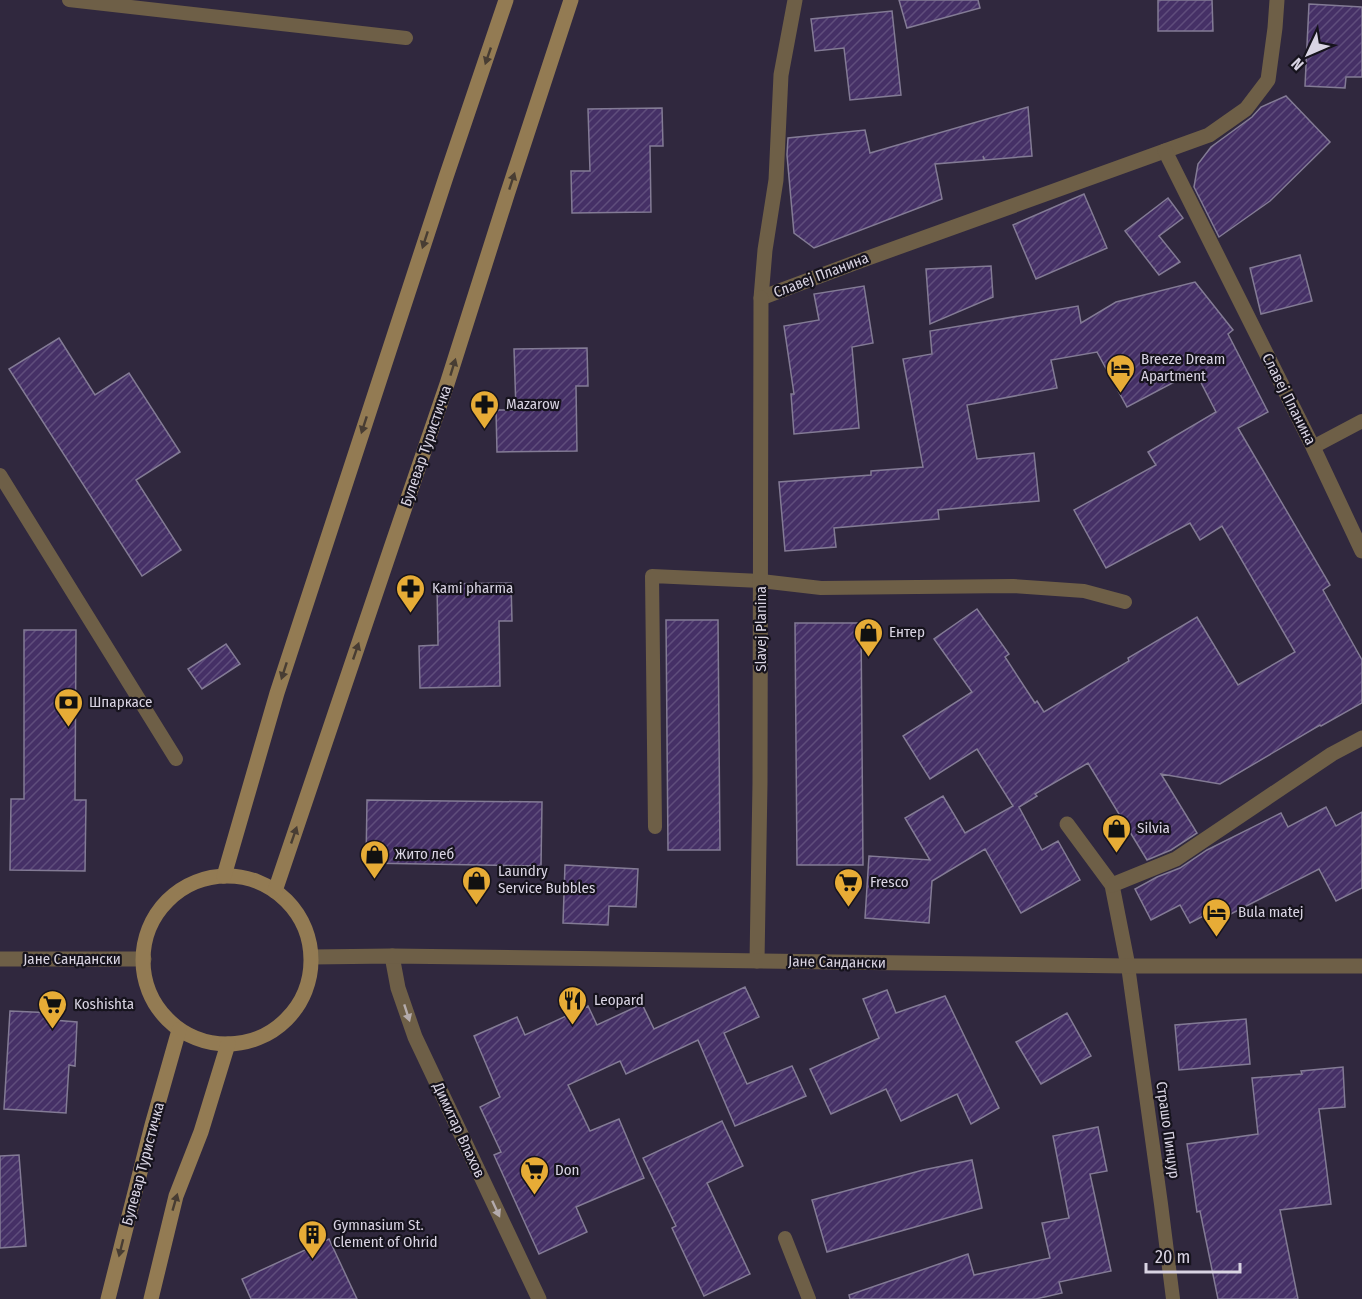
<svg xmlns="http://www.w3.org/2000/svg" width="1362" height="1299" font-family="'Fira Sans Condensed',sans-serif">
<defs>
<pattern id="building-hatch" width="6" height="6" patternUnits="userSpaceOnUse" patternTransform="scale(1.5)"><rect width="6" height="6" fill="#453066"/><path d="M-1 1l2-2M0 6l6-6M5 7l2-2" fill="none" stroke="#5f4d7c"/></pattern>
</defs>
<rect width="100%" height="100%" fill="#30283e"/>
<g fill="url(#building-hatch)" stroke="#837b95" stroke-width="1.5">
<polygon points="899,0 978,0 980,8 907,28"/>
<polygon points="1158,0 1212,0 1213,31 1158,31"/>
<polygon points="1309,4 1362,7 1362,77 1346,77 1345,88 1305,86"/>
<polygon points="892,11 901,95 850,100 844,48 815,51 811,19"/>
<polygon points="1286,96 1330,142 1270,201 1219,237 1194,187 1198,164 1211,147 1252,117 1261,107"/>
<polygon points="1028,107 1032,156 985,160 983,156 984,160 935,164 942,199 814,248 794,233 787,155 788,138 865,130 870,153"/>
<polygon points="662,108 663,146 650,146 651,212 572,213 571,171 590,171 588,109"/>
<polygon points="1084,194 1107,248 1036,279 1013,225"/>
<polygon points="1168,198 1183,218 1159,236 1180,262 1159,275 1125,231"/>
<polygon points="1300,255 1312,301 1261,314 1250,268"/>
<polygon points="991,266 993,297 930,324 926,269"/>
<polygon points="1195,282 1233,330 1228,334 1268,412 1238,428 1330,585 1323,590 1362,660 1362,703 1321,726 1320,725 1220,784 1161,774 1197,833 1171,850 1147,860 1088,763 1035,794 1037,796 1019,807 1042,850 1058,841 1080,880 1021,913 985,849 932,881 929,923 865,918 869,856 930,860 905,818 943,796 965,833 1013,806 977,749 930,779 903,736 972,692 934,639 977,609 1009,654 1005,657 1035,703 1037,701 1044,712 1129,661 1128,658 1197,617 1238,685 1295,652 1222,526 1200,540 1190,523 1106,568 1074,510 1156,465 1148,452 1216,412 1195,371 1127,407 1097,352 1051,360 1057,388 967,405 977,459 1034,453 1039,501 938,510 939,519 834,528 836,547 785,551 779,482 871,475 871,471 923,467 903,359 932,354 930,331 1078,306 1081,323 1116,302"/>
<polygon points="864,286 873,343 852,347 859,428 794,434 791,394 794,394 784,326 819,320 814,294"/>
<polygon points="59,338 95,395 129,373 180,452 136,480 181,550 142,576 9,369"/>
<polygon points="587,348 588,386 576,386 577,451 497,452 496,410 516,410 514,349"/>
<polygon points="511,583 512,621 499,621 500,686 420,688 419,646 438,645 437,584"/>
<polygon points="666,620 718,620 720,850 668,850"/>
<polygon points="795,623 861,623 863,865 797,865"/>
<polygon points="24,630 76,630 75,800 86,800 85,871 10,870 11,799 24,799"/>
<polygon points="226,644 240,664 202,689 188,669"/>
<polygon points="367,800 542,802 541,866 366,863"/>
<polygon points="1326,807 1336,826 1362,812 1362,888 1336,901 1319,869 1217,921 1211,912 1190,923 1180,905 1151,920 1135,889 1157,877 1180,868 1207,850 1281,813 1288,827"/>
<polygon points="565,865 638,869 636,907 609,906 608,925 563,923"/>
<polygon points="745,987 759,1017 724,1033 747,1084 792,1066 806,1096 735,1126 698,1040 626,1074 620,1061 568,1085 590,1131 619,1119 644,1178 576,1207 587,1232 539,1254 494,1155 501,1152 480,1107 500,1097 474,1036 517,1017 525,1035 588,1006 597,1025 642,1004 654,1029"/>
<polygon points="887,990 896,1013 945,996 999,1108 971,1124 957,1094 901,1121 886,1089 831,1114 810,1069 879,1038 863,999"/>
<polygon points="10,1011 54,1013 53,1020 77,1022 75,1066 69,1065 66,1113 4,1109"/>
<polygon points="1067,1013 1091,1056 1041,1084 1016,1042"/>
<polygon points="1246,1019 1250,1064 1179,1070 1175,1025"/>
<polygon points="1343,1067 1345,1107 1319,1109 1331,1204 1280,1210 1298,1299 1218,1299 1200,1211 1197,1212 1187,1144 1258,1134 1252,1078 1302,1074 1301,1071"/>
<polygon points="722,1121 743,1166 707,1183 750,1274 704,1296 672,1228 676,1226 643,1158"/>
<polygon points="1098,1127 1107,1171 1090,1174 1111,1271 1059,1282 1062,1293 1036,1299 850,1299 849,1295 968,1254 974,1275 1050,1258 1042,1223 1069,1218 1053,1136"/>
<polygon points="19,1155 26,1246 0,1248 0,1156"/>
<polygon points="972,1160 982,1208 827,1252 812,1200 923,1170"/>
<polygon points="329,1239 357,1299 251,1299 242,1279"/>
</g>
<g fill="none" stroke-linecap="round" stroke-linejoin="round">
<g stroke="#6e5f47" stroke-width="14">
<polyline points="69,0 406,38"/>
<polyline points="1313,447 1362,421"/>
<polyline points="0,475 176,759"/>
<polyline points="655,827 652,576 761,581 821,588 1013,586 1084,591 1125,602"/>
<polyline points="1128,966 1161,1204 1173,1299"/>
<polyline points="785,1238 809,1299"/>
</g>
<g stroke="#6e5f47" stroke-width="15">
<polyline points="795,0 781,75 776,180 765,250 761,298 857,262 1209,135 1246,109 1268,80 1275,28 1277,0"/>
<polyline points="1165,151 1313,447 1362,551"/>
<polyline points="1067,824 1112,885 1128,966"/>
<polyline points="1112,885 1176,859 1332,754 1362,738"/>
<polyline points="392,956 398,988 415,1037 539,1299"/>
<polyline points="757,961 760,783 761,298"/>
</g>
<g stroke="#6e5f47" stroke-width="15">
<polyline points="312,957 392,956 1128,966 1362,966"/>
<polyline points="0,959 144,959"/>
</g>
<g stroke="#937b53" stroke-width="15">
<circle cx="227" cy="960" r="84"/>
<polyline points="224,876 277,693 446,177 506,0"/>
<polyline points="275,891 391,548 447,384 507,195 571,0"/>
<polyline points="108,1299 152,1125 179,1030"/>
<polyline points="151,1299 176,1196 201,1132 228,1044"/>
</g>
</g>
<defs><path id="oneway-solid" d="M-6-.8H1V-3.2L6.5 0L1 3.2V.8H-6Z" transform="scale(1.5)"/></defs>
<g fill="#483d33">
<use href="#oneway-solid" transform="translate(488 56) rotate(109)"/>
<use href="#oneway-solid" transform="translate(512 181) rotate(-72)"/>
<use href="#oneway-solid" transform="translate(425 240) rotate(108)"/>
<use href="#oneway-solid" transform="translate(453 367) rotate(-73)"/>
<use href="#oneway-solid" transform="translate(364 425) rotate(108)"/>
<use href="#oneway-solid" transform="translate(356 651) rotate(-71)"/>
<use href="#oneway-solid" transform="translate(284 671) rotate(108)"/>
<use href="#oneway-solid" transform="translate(294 835) rotate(-71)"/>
<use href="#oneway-solid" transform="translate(175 1202) rotate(-74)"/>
<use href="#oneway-solid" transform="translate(121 1248) rotate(104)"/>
</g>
<g fill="#b4abac">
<use href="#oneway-solid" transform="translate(407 1013) rotate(72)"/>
<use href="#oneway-solid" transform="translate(496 1209) rotate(65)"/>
</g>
<defs>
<symbol id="hotel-pin" viewBox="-11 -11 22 30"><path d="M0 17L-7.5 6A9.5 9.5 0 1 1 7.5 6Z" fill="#e7ac36" stroke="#16131d"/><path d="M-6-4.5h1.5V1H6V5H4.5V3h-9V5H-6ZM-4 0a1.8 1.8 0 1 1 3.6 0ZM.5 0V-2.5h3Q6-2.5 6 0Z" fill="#111"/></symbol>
<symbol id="pharmacy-pin" viewBox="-11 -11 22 30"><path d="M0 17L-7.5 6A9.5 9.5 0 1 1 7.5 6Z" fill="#e7ac36" stroke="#16131d"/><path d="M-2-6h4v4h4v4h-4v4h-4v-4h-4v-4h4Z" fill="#111"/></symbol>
<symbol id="shop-pin" viewBox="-11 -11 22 30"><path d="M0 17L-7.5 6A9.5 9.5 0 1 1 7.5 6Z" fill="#e7ac36" stroke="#16131d"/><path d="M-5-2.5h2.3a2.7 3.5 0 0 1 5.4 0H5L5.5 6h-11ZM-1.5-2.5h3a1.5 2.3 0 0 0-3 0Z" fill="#111"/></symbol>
<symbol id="bank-pin" viewBox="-11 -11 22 30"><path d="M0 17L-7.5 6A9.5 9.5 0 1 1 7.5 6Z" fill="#e7ac36" stroke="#16131d"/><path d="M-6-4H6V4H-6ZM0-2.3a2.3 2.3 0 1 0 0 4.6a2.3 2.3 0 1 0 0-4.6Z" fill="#111"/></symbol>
<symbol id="supermarket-pin" viewBox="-11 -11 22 30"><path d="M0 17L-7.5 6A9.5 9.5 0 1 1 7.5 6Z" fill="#e7ac36" stroke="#16131d"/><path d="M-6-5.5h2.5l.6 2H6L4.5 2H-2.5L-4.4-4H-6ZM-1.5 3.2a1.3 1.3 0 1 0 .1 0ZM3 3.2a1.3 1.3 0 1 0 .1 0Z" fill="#111"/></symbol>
<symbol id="restaurant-pin" viewBox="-11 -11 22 30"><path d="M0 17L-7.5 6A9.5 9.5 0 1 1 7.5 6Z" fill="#e7ac36" stroke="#16131d"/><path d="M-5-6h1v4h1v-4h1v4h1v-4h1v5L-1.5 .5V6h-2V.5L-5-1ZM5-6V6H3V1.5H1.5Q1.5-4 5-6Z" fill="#111"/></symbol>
<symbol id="building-pin" viewBox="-11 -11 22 30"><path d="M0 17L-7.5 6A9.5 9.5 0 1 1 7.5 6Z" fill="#e7ac36" stroke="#16131d"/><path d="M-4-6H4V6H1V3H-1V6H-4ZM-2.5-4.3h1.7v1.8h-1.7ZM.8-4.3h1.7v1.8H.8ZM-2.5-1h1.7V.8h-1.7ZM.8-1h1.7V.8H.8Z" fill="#111"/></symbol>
</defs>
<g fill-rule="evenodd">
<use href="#hotel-pin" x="1104" y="352" width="33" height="45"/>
<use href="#pharmacy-pin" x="468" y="388" width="33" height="45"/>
<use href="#pharmacy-pin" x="394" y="572" width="33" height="45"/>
<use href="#shop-pin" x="852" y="616" width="33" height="45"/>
<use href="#bank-pin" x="52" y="686" width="33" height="45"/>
<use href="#shop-pin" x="1100" y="812" width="33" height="45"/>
<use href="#shop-pin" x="358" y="838" width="33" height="45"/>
<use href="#shop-pin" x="460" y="864" width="33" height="45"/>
<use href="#supermarket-pin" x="832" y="866" width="33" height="45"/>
<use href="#hotel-pin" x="1200" y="896" width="33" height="45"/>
<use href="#restaurant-pin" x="556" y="984" width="33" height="45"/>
<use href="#supermarket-pin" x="36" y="988" width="33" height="45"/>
<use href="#supermarket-pin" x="518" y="1154" width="33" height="45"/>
<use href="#building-pin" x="296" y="1218" width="33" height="45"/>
</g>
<g text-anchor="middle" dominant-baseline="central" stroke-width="4.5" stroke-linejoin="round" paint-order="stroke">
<g font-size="15" fill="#d9d4e3" stroke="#16131d">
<text transform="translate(821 275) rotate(-21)">Славеј Планина</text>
<text transform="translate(1289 399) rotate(63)">Славеј Планина</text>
<text transform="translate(426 446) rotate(-71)">Булевар Туристичка</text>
<text transform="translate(761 629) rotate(-90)">Slavej Planina</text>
<text x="72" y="959">Јане Сандански</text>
<text transform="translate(837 962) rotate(1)">Јане Сандански</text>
<text transform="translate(459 1130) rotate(65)">Димитар Влахов</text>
<text transform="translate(1168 1130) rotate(82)">Страшо Пинџур</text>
<text transform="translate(143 1164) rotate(-75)">Булевар Туристичка</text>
</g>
<g font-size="15" fill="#d9d4e3" stroke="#16131d" text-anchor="start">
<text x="1141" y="359">Breeze Dream<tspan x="1141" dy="17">Apartment</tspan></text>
<text x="506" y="404">Mazarow</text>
<text x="432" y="588">Kami pharma</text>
<text x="889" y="632">Ентер</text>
<text x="89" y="702">Шпаркасе</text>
<text x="1137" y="828">Silvia</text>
<text x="395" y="854">Жито леб</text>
<text x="498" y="871">Laundry<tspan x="498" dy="17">Service Bubbles</tspan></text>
<text x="870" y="882">Fresco</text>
<text x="1238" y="912">Bula matej</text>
<text x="594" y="1000">Leopard</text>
<text x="74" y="1004">Koshishta</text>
<text x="555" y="1170">Don</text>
<text x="333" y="1225">Gymnasium St.<tspan x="333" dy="17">Clement of Ohrid</tspan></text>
</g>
</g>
<g transform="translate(1308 54) rotate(226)" stroke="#16131d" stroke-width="4.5" paint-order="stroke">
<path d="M0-4.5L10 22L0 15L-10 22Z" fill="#d9d4e3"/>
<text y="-9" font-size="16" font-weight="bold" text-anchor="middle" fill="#d9d4e3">N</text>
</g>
<path d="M1146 1263v9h94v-9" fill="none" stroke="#d9d4e3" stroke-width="3"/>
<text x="1155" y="1263" font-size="18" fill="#d9d4e3" stroke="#16131d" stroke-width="4.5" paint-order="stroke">20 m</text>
</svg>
